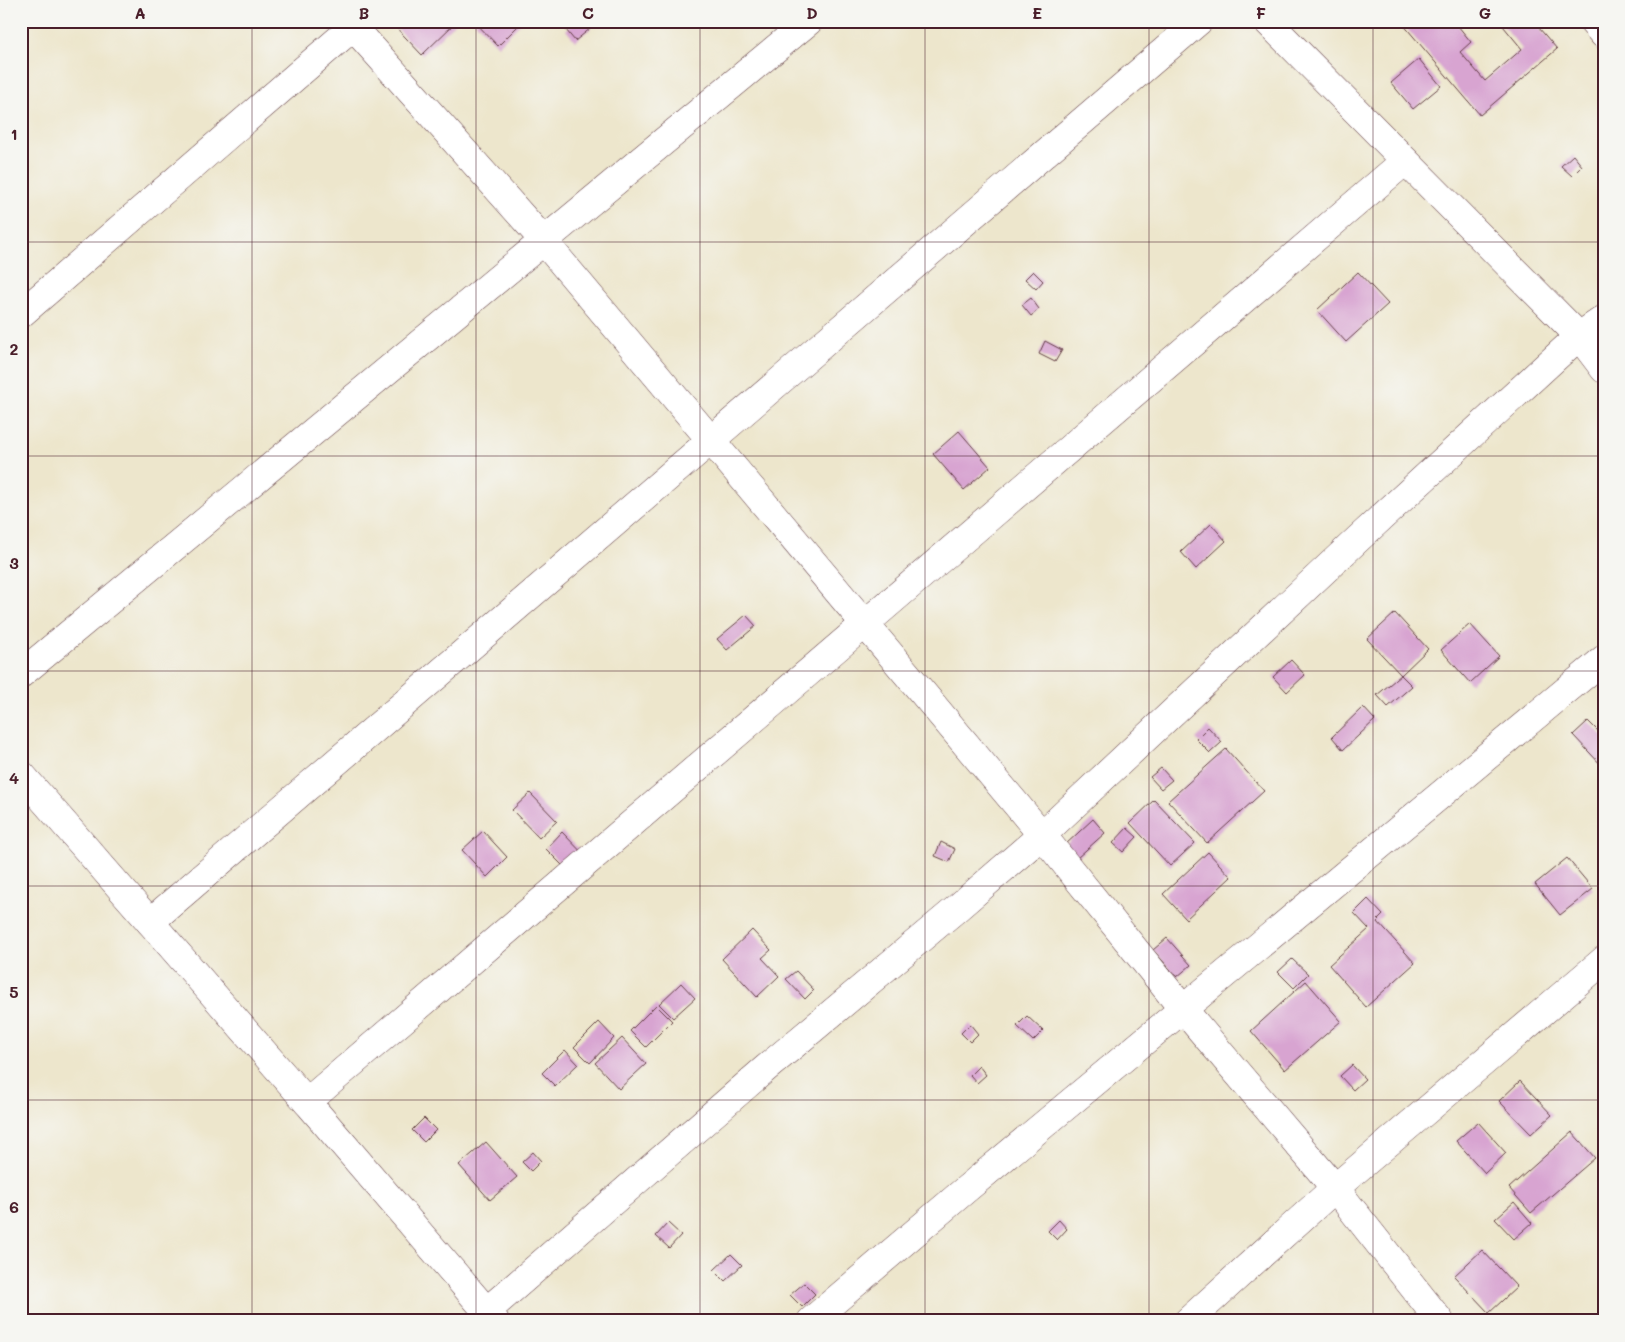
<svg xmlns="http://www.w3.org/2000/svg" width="1625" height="1342" font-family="Mali,sans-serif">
<rect width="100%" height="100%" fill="#f6f6f2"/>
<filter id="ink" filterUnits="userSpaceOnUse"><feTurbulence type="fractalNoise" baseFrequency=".02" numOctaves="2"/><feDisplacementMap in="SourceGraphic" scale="10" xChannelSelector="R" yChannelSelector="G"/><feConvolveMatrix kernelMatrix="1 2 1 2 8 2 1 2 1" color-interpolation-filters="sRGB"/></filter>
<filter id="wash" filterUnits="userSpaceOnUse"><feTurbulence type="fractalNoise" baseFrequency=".0096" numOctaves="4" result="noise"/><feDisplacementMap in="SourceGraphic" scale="20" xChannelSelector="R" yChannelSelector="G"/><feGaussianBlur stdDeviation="1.12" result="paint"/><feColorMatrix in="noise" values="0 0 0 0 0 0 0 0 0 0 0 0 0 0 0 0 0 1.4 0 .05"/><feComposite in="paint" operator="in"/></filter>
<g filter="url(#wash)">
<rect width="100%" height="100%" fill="#ede6cc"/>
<g id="blocks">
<g fill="#d8a4d1">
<polygon points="390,21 457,21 422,55"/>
<polygon points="474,21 523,21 498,46"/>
<polygon points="575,21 585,21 591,28 575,41 566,30"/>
<polygon points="1404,21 1454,21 1471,42 1460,52 1485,81 1522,49 1499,21 1533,21 1557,49 1480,115 1402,23"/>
<polygon points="1419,59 1441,86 1413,109 1391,83"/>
<polygon points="1573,155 1582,166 1572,176 1561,166"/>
<polygon points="1033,271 1043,281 1036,289 1025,279"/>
<polygon points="1358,272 1388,304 1346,342 1317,310"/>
<polygon points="1031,298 1039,309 1031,316 1022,305"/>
<polygon points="1045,341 1062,350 1055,362 1039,354"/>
<polygon points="959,431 990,467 964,490 933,454"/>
<polygon points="1211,524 1226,541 1196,569 1181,552"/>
<polygon points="1395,613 1428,649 1401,675 1412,686 1388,707 1377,695 1401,675 1367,639"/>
<polygon points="746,615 756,626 727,650 717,639"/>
<polygon points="1470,624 1499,656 1470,683 1441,650"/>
<polygon points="1291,660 1305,675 1287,692 1273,677"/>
<polygon points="1363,707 1375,720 1343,750 1332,737"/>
<polygon points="1588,721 1604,737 1604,768 1573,735"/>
<polygon points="1208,727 1222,742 1210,753 1196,739"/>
<polygon points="1226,749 1264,791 1207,843 1168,801"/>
<polygon points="1161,768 1172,780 1161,789 1150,777"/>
<polygon points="530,793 557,821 539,838 512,810"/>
<polygon points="1154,800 1195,843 1170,866 1130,823"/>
<polygon points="1093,819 1105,833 1077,858 1065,845"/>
<polygon points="1127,828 1137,837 1123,852 1113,843"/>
<polygon points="483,831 507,857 487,877 462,850"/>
<polygon points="562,832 590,861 574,877 546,849"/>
<polygon points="941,842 955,849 949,862 935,856"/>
<polygon points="1208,852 1231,877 1186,919 1163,894"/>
<polygon points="1567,858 1593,889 1560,915 1535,884"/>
<polygon points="1368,899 1383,915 1377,921 1415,963 1366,1007 1329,965 1369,929 1354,913"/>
<polygon points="752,930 771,950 762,958 779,976 757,997 722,959"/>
<polygon points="1167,938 1191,965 1177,977 1153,950"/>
<polygon points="1292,959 1308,974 1294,988 1278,972"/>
<polygon points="796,971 814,990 805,999 786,979"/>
<polygon points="1306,981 1341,1021 1285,1070 1251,1031"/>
<polygon points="681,983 695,998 673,1018 659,1004"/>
<polygon points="656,1005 672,1021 646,1047 630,1031"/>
<polygon points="1027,1016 1043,1031 1033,1041 1017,1026"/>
<polygon points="599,1022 614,1038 590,1063 574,1047"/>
<polygon points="970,1024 978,1034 970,1042 961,1033"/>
<polygon points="622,1038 646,1064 619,1089 595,1063"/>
<polygon points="565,1050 578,1064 555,1086 542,1073"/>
<polygon points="1352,1065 1365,1079 1353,1090 1340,1076"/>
<polygon points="979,1066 986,1075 977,1083 970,1075"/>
<polygon points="1520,1081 1552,1115 1531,1134 1499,1101"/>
<polygon points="424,1118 436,1130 424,1142 412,1130"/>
<polygon points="1478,1122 1506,1153 1485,1173 1456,1141"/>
<polygon points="1572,1132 1595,1158 1531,1213 1509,1188"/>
<polygon points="486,1142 517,1177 490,1200 459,1165"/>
<polygon points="533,1152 541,1161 531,1171 522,1162"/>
<polygon points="1514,1202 1532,1223 1514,1239 1495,1219"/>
<polygon points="1059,1220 1067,1229 1057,1240 1048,1231"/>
<polygon points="668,1223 681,1235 669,1248 656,1236"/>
<polygon points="1482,1250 1517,1287 1489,1313 1454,1276"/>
<polygon points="731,1254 742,1265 725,1281 714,1270"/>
<polygon points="804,1283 815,1294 802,1307 790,1295"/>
</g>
</g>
</g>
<g filter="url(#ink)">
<use href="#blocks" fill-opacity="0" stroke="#623d43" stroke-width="1"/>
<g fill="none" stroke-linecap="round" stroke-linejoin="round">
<defs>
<g id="minor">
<polyline points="348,21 537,233 1042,835 1183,1009 1335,1188 1440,1321"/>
<polyline points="1267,21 1579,336 1604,369"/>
<polyline points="1592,21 1604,35"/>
<polyline points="21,314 353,27"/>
<polyline points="21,674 809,21"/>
<polyline points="21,774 307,1102"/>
<polyline points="150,922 1199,21"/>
<polyline points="487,1311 765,1069 955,910 1042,835 1358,539 1579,336 1604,319"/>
<polyline points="495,1321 307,1102 1405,161"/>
<polyline points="811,1321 964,1191 1604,659"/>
<polyline points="1188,1321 1335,1188 1604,960"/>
</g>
</defs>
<use href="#minor" stroke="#623d43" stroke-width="29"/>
<use href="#minor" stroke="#fff" stroke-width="28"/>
</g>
</g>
<path fill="none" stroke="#4a1f2b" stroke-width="1" stroke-opacity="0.55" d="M252,21v1300M476,21v1300M700,21v1300M925,21v1300M1149,21v1300M1373,21v1300M21,242h1583M21,456h1583M21,671h1583M21,886h1583M21,1100h1583"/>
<rect width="1625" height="1342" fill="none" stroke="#f6f6f2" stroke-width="55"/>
<rect x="28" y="28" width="1570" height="1286" fill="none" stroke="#4a1f2b" stroke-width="2"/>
<g font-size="16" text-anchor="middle" font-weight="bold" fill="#4a1f2b">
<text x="140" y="19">A</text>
<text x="364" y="19">B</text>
<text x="588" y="19">C</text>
<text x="812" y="19">D</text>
<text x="1037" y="19">E</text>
<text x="1261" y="19">F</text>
<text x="1485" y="19">G</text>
<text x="14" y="140">1</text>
<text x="14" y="355">2</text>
<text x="14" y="569">3</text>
<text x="14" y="784">4</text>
<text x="14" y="998">5</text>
<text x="14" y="1213">6</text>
</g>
</svg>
